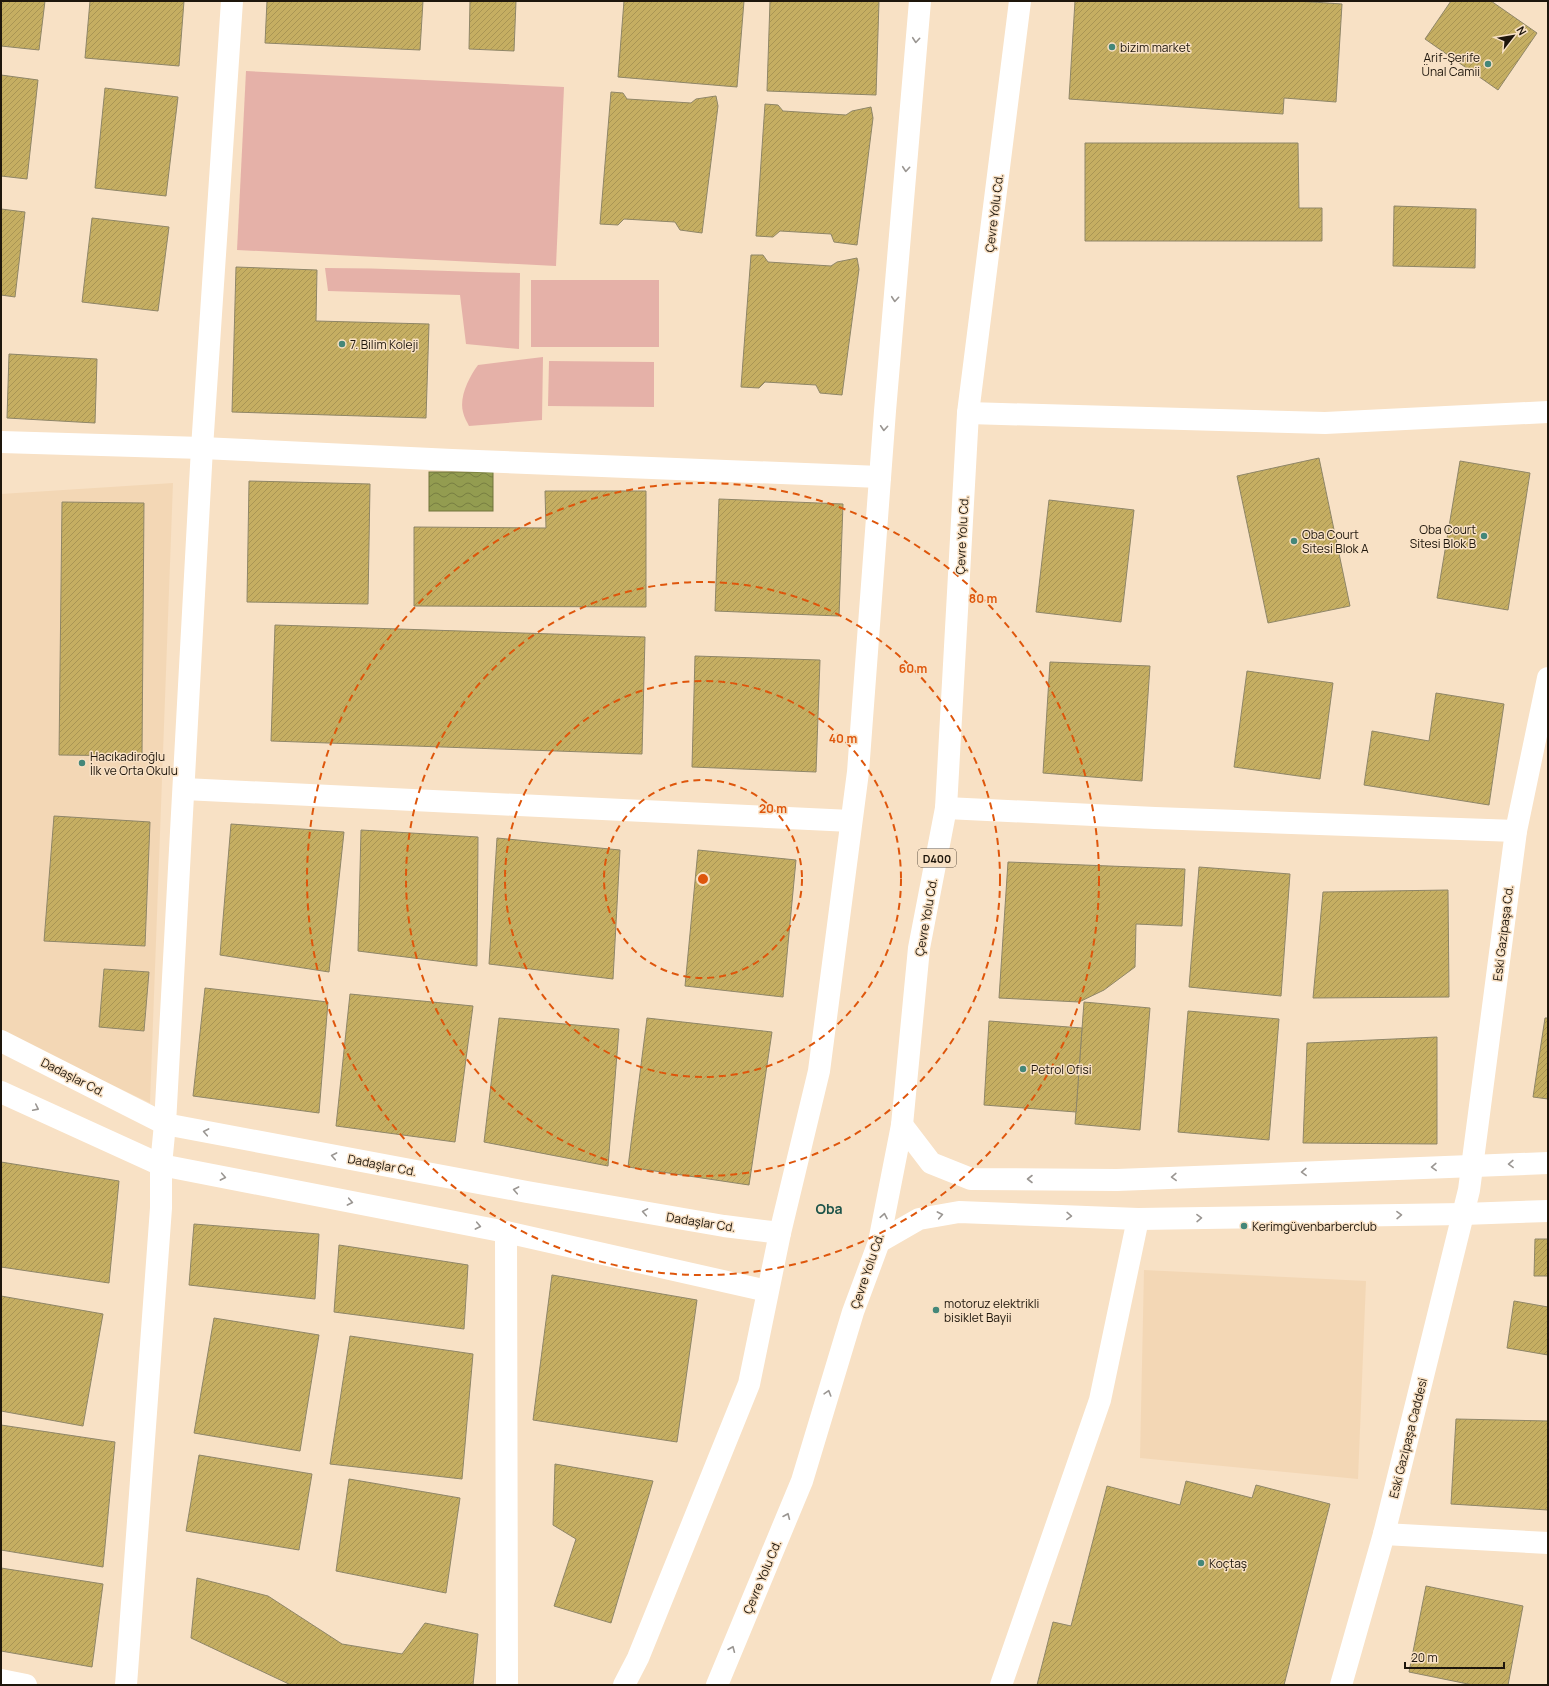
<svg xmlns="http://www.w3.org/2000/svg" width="1549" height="1686" font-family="Manrope,sans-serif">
<defs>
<pattern id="water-waves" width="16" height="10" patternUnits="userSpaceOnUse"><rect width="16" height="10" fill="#939c50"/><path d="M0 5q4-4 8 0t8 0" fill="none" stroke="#777e41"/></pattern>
<pattern id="building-hatch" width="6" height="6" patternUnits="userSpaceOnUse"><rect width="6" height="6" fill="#c5ae62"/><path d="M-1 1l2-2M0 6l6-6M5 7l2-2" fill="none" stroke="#a99554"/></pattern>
</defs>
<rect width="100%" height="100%" fill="#f8e1c5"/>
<g fill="#f3d7b5">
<polygon points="173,483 150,1103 1,1032 1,494"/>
<polygon points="1144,1270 1366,1281 1358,1479 1140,1458"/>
</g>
<g fill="#e5b1a8">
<polygon points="246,71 564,87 556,266 237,250"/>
<path d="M325,268c65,0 130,4 195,5l-1,76 -53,-5 -6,-49 -132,-4z"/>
<rect x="531" y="280" width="128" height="67"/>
<path d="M543,357l-1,63 -73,6c-2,-4 -5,-9 -6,-14 -4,-15 6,-35 15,-47z"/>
<polygon points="549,361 654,362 654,407 548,406"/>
</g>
<rect fill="url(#water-waves)" stroke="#70743c" x="429" y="472" width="64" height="39"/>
<g fill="url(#building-hatch)" stroke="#8f8668">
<polygon points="1,1 45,1 39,50 1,46"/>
<polygon points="90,1 184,1 179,66 85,58"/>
<polygon points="267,1 423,1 420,50 265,43"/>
<polygon points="470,1 516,1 514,51 469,49"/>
<polygon points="624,1 744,1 737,87 618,77"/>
<polygon points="770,1 879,1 876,95 767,91"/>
<polygon points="1075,1 1297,1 1342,4 1336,102 1284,98 1283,114 1069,99"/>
<polygon points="1451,1 1491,1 1537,33 1498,90 1425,39"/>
<polygon points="1,75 38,80 27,179 1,176"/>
<polygon points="105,88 178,97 166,196 95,188"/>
<polygon points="611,92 623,93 627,99 691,103 696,99 716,96 718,106 702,233 680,230 675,222 624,219 618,225 600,224"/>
<polygon points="765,104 778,105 783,111 846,115 852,111 871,107 873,118 857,245 834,242 831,234 780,231 773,237 756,236"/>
<polygon points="1085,143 1298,143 1299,208 1322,208 1322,241 1085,241"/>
<polygon points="1394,206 1476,209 1475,268 1393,266"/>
<polygon points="1,209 25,212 15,297 1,295"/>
<polygon points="92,218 169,227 158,311 82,302"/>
<polygon points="751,255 763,255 768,262 831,266 837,262 857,258 859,269 842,395 820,393 816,385 765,382 759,388 741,387"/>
<polygon points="236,267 317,270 316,321 429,324 426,418 232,412"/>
<polygon points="9,354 97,359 95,423 7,418"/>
<polygon points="1319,458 1350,606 1268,623 1237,476"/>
<polygon points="1460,461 1530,473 1508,610 1437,598"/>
<polygon points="249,481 370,484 368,604 247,602"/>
<polygon points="545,491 646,491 646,607 414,606 414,527 546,528"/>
<polygon points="719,499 843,504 839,616 715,611"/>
<polygon points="1049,500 1134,510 1121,622 1036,612"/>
<polygon points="62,502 144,503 142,756 59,755"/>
<polygon points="275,625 645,637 642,754 271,741"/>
<polygon points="695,656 820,660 816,772 692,767"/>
<polygon points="1050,662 1150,666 1142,781 1043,773"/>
<polygon points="1247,671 1333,683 1320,779 1234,767"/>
<polygon points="1436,693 1504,704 1489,805 1364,785 1372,731 1429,741"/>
<polygon points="54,816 150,822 145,946 44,941"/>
<polygon points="231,824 344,832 329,972 220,955"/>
<polygon points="361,830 478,837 477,966 358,951"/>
<polygon points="497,838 620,850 613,979 489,964"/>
<polygon points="698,850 796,860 783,997 685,986"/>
<polygon points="1008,862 1185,869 1182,926 1136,924 1135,967 1104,990 1079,1002 999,998"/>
<polygon points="1199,867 1290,874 1281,996 1189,987"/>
<polygon points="1448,890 1449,997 1313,998 1323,892"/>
<polygon points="104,969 149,972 144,1031 99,1027"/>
<polygon points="205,988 328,1002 319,1113 193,1096"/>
<polygon points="350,994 473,1006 455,1142 336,1126"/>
<polygon points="1084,1002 1150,1008 1140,1130 1075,1124"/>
<polygon points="1188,1011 1279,1019 1269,1140 1178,1132"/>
<polygon points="499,1018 619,1029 608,1166 484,1142"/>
<polygon points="647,1018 772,1032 749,1185 628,1167"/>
<polygon points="1545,1018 1548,1018 1548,1099 1533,1097"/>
<polygon points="989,1021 1082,1028 1076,1112 984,1105"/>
<polygon points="1437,1037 1437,1144 1303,1143 1307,1043"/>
<polygon points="1,1162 119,1181 109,1283 1,1267"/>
<polygon points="194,1224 319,1234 315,1299 189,1285"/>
<polygon points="1535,1239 1548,1239 1548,1276 1534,1276"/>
<polygon points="339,1245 468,1265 464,1329 334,1312"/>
<polygon points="552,1275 697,1300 677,1442 533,1420"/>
<polygon points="1,1296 103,1314 83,1426 1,1411"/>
<polygon points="1514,1301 1548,1307 1548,1355 1507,1348"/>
<polygon points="214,1318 319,1335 300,1451 194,1433"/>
<polygon points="350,1336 473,1354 462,1479 330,1464"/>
<polygon points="1456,1419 1548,1421 1548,1510 1451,1504"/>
<polygon points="1,1425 115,1442 103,1567 1,1550"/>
<polygon points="199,1455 312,1474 299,1550 186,1531"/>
<polygon points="555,1464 653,1481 611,1623 554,1606 576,1539 553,1525"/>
<polygon points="349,1479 460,1498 446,1593 336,1571"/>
<polygon points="1186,1481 1252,1498 1256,1485 1330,1504 1284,1685 1037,1685 1053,1622 1071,1626 1107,1486 1180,1505"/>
<polygon points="1,1568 103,1584 92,1667 1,1651"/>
<polygon points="197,1578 268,1596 342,1644 402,1654 425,1623 478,1634 473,1685 291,1685 191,1638"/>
<polygon points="1426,1586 1523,1606 1508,1685 1473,1685 1409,1672"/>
</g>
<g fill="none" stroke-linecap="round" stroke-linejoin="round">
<g stroke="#fff" stroke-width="22">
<polyline points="968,413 1325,423 1548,412"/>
<polyline points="1,442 202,448 452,460 880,477"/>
<polyline points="184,789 851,821"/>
<polyline points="946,808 1155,818 1516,831"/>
<polyline points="1,1041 165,1124 527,1192 724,1226 780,1233"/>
<polyline points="1,1092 161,1165 506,1232 767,1291"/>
<polyline points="902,1125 931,1163 971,1179 1117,1180 1548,1163"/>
<polyline points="506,1232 507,1685"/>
<polyline points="879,1242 919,1219 959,1212 1138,1219 1463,1214 1548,1211"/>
<polyline points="1384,1534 1548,1543"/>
<polyline points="1,1680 26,1685"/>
<polyline points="126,1685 161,1208 161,1165 165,1124 202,448 232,1"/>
<polyline points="1001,1685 1100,1400 1138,1219"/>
<polyline points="1341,1685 1384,1534 1469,1190 1516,831 1548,678"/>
</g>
<g stroke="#fff" stroke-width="22">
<polyline points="624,1685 638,1658 749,1384 780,1233 819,1071 858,772 885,411 920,1"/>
<polyline points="717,1685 802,1481 853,1312 879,1242 902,1125 919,948 946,808 968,413 1020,1"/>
</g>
</g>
<defs><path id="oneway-chevron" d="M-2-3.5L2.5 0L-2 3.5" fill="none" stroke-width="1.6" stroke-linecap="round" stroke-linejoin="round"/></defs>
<g stroke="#9a9692">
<use href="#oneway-chevron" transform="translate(916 40) rotate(95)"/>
<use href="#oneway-chevron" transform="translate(906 169) rotate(95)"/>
<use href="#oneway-chevron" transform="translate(895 299) rotate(95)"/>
<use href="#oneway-chevron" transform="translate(884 428) rotate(94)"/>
<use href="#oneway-chevron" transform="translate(36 1108) rotate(26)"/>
<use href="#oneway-chevron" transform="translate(206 1132) rotate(-169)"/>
<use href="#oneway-chevron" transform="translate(334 1156) rotate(-169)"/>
<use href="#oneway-chevron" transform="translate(1511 1164) rotate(178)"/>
<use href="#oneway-chevron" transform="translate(1434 1167) rotate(178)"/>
<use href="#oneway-chevron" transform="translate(1304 1172) rotate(178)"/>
<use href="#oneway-chevron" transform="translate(223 1177) rotate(11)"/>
<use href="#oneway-chevron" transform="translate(1174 1177) rotate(178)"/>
<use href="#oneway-chevron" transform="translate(1030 1179) rotate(-180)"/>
<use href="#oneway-chevron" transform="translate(516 1190) rotate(-169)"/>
<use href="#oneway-chevron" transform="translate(350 1202) rotate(11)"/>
<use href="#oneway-chevron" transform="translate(645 1212) rotate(-170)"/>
<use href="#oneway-chevron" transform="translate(940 1215) rotate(-11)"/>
<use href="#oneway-chevron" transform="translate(1399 1215) rotate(-1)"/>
<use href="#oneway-chevron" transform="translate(884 1216) rotate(-79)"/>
<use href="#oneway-chevron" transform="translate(1069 1216) rotate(2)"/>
<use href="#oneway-chevron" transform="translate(1199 1218) rotate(-1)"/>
<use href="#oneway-chevron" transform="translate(478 1226) rotate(11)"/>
<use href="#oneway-chevron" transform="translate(828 1393) rotate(-73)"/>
<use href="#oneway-chevron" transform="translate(787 1516) rotate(-67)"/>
<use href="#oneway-chevron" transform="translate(732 1649) rotate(-67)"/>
</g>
<g fill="none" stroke="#de560c" stroke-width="2" stroke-dasharray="7 5">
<circle cx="703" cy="879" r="99"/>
<circle cx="703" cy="879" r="198"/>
<circle cx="703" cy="879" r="297"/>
<circle cx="703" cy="879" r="396"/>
</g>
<g fill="#448779" stroke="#f8e1c5" stroke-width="1.5">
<circle cx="1112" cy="47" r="4"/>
<circle cx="1488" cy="64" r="4"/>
<circle cx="342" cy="344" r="4"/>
<circle cx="1484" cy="536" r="4"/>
<circle cx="1294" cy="541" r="4"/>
<circle cx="82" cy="763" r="4"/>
<circle cx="1023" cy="1069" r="4"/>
<circle cx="1244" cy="1226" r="4"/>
<circle cx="936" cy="1310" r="4"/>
<circle cx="1201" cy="1563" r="4"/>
</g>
<g text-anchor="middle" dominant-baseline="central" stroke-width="3" stroke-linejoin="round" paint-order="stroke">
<rect fill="#f8e1c5" stroke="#5f5344" stroke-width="1" x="918" y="849" width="38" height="18" rx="3"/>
<g font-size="11" font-weight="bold" fill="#1e160c">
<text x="937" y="858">D400</text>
</g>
<g font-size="12" fill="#1e160c" stroke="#f8e1c5" text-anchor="start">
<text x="1120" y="47">bizim market</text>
<text x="1480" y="57" text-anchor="end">Arif-Şerife<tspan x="1480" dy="14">Ünal Camii</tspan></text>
<text x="350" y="344">7. Bilim Koleji</text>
<text x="1476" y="529" text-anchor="end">Oba Court<tspan x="1476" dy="14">Sitesi Blok B</tspan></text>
<text x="1302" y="534">Oba Court<tspan x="1302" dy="14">Sitesi Blok A</tspan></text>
<text x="90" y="756">Hacıkadiroğlu<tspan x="90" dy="14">İlk ve Orta Okulu</tspan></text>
<text x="1031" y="1069">Petrol Ofisi</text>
<text x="1252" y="1226">Kerimgüvenbarberclub</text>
<text x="944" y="1303">motoruz elektrikli<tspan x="944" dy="14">bisiklet Bayii</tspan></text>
<text x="1209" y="1563">Koçtaş</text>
</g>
<g font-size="12" fill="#1e160c" stroke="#f8e1c5">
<text transform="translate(994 213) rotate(-83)">Çevre Yolu Cd.</text>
<text transform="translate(962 535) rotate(-87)">Çevre Yolu Cd.</text>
<text transform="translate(926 917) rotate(-80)">Çevre Yolu Cd.</text>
<text transform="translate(1503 933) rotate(-83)">Eski Gazipaşa Cd.</text>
<text transform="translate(73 1077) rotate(27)">Dadaşlar Cd.</text>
<text transform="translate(382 1165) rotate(11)">Dadaşlar Cd.</text>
<text transform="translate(701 1222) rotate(9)">Dadaşlar Cd.</text>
<text transform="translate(867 1271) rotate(-71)">Çevre Yolu Cd.</text>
<text transform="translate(1408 1438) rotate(-76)">Eski Gazipaşa Caddesi</text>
<text transform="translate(762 1577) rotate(-67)">Çevre Yolu Cd.</text>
</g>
<g font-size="14" font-weight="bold" fill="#1c5349" stroke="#f8e1c5">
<text x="829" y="1208">Oba</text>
</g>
</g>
<circle cx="703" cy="879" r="6" fill="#de560c" stroke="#f8e1c5" stroke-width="2"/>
<g font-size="12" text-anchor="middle" font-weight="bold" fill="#de560c" stroke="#f8e1c5" stroke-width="3" stroke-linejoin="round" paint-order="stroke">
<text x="983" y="603">80 m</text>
<text x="913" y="673">60 m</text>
<text x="843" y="743">40 m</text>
<text x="773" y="813">20 m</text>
</g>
<rect width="1549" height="1686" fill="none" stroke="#1e160c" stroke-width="4"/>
<g transform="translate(1513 36) rotate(59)" stroke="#f8e1c5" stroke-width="3" paint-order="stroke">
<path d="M0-3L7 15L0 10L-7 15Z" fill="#1e160c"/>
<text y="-6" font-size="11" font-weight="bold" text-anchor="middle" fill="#1e160c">N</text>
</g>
<path d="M1405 1662v6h99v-6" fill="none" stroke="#1e160c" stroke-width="2"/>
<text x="1411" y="1662" font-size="12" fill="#1e160c" stroke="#f8e1c5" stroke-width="3" paint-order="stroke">20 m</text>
</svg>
